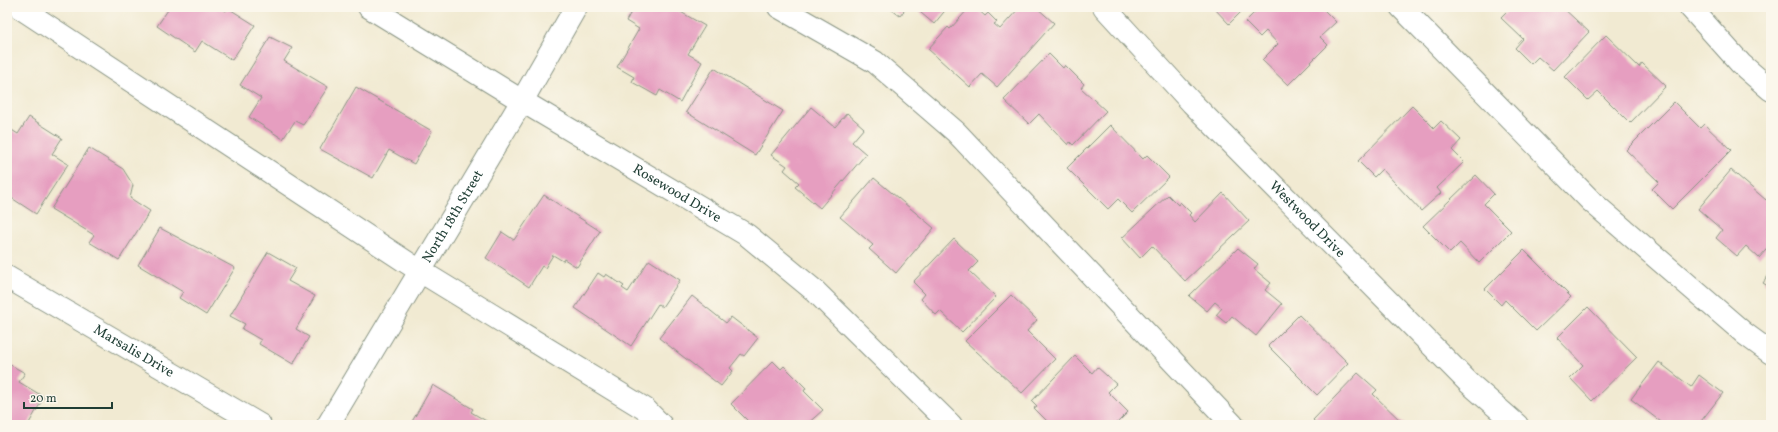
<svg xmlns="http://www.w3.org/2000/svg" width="1778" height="432" font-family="Vollkorn,serif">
<rect width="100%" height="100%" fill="#fbf7ec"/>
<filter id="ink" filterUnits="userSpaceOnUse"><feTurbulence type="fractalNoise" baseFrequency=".025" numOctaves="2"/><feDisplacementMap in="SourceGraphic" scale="8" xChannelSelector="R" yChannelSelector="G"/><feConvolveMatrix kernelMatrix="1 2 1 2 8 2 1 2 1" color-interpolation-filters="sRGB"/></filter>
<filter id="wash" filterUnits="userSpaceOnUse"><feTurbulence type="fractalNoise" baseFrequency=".012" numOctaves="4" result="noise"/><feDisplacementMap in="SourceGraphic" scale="16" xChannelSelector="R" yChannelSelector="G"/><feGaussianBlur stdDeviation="0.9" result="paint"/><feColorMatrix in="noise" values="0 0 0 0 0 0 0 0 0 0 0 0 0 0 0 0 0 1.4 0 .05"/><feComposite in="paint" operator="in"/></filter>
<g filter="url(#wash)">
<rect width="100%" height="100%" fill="#f1ead2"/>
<g id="blocks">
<g fill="#e69ec0">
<polygon points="170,7 219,7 226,11 228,8 255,25 232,60 202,41 195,52 157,26"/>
<polygon points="634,7 672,7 705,26 688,54 702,62 680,102 660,90 657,96 632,82 634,77 617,67 639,29 626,21"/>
<polygon points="888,7 907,7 900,16"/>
<polygon points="914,7 948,7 934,24"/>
<polygon points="970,7 975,7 985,16 988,13 997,22 994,24 1000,29 1020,7 1036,7 1054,23 997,87 982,74 970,87 928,49 948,27 950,29"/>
<polygon points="1213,7 1246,7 1229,24"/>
<polygon points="1260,7 1321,7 1336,22 1320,37 1328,45 1288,85 1262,60 1278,44 1266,31 1260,37 1245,22"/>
<polygon points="1512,7 1562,7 1589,32 1553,70 1538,57 1531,64 1515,48 1523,39 1501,18"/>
<polygon points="1606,35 1639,67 1642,63 1666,86 1630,123 1598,91 1588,100 1565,77"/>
<polygon points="270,37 292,48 284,61 328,87 303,125 295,121 283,139 249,117 261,98 240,85"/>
<polygon points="1049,54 1063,68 1065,65 1084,84 1081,88 1106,111 1073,145 1070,142 1068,145 1039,114 1029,124 1004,100"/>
<polygon points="714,68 783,111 755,155 686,112"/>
<polygon points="356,87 432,131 414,164 389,150 373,178 320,149"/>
<polygon points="1674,102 1700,128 1704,124 1731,150 1672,209 1652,189 1659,182 1626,150"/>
<polygon points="1412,106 1434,128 1441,121 1461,140 1452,150 1464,162 1437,188 1441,193 1421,211 1382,169 1374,177 1358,161"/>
<polygon points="811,107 835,127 847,113 864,128 852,142 866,154 820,208 795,187 799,183 784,170 787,166 771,155"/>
<polygon points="29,117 62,138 52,154 68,164 36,214 7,195 10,189 7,187 7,127 18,134"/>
<polygon points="1110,125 1143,159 1147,155 1169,177 1132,213 1118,199 1108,209 1067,168"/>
<polygon points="89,148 123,169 133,185 130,198 150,211 119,260 89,242 94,235 51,209"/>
<polygon points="1731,170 1766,200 1771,194 1771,244 1759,258 1746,246 1737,256 1716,238 1722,230 1698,209"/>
<polygon points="1476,175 1494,194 1484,204 1511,231 1479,263 1460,243 1450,253 1423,226"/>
<polygon points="874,178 934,228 896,273 869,249 873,245 840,217"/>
<polygon points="1223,193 1249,221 1185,281 1152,246 1140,258 1122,238 1168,195 1178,205 1180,202 1191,213 1189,215 1195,222"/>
<polygon points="544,195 600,231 577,267 564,259 563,261 553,255 545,268 542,266 529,287 486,258 502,232 514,240"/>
<polygon points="160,228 235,268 206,315 179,298 183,292 138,265"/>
<polygon points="954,239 978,262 969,271 996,297 962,332 940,311 936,315 921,299 925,294 913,282"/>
<polygon points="1238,248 1258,264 1254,269 1271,283 1265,290 1282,304 1256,336 1232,316 1226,323 1216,315 1222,308 1215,302 1207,311 1189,296"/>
<polygon points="1524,250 1571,297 1536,331 1505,300 1501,305 1485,289"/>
<polygon points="268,252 296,268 288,281 315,296 296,329 309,337 293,364 259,344 261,340 242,329 245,324 230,316"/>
<polygon points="649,260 680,280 662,307 658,304 631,346 575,308 598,273 604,277 606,274 624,286 622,288 628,292"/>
<polygon points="1771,272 1771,288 1763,283"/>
<polygon points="1011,295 1037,320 1027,331 1055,359 1022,393 965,341"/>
<polygon points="692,296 726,323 731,317 758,338 744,356 741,354 730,368 733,371 721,386 659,338"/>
<polygon points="1588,307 1637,357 1592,401 1570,378 1583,365 1557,338"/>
<polygon points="1299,315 1348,363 1317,395 1268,346"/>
<polygon points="1075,356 1092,373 1097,367 1116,384 1108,392 1128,412 1115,425 1051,425 1034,408 1037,406 1032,401"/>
<polygon points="773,361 781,369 784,366 806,388 804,391 823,410 806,425 765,425 760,421 756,425 752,425 731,404"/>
<polygon points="1659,362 1691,387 1699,375 1723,393 1698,425 1659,425 1661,422 1631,399"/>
<polygon points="7,363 25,373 19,382 44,397 28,425 7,425"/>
<polygon points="1358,373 1377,390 1373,394 1405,425 1318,425 1313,420"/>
<polygon points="433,385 473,409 471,412 493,425 410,425"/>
</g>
</g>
</g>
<g filter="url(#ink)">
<use href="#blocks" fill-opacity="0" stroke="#889483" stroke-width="1"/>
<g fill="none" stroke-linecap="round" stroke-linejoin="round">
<defs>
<g id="minor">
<polyline points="19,7 420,271 645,409 661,425"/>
<path id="s1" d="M369,7l153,94 225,134 68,56 136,134"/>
<polyline points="779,7 875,62 956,132 1233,425"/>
<path id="s2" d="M1104,7l88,96 277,280 48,42"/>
<polyline points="1401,7 1592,202 1745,334 1771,353"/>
<polyline points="1690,7 1741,64 1771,90"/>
<path id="s3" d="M7,277l253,148"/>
<path id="s4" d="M328,425l194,-324 54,-94"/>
</g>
</defs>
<use href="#minor" stroke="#889483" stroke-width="24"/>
<use href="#minor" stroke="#fff" stroke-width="22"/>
</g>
</g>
<g text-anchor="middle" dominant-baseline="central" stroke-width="3" stroke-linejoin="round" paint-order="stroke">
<g font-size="14" fill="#1f3d34" stroke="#fbf7ec">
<text stroke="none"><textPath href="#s1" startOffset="360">Rosewood Drive</textPath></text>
<text stroke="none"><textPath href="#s4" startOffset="243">North 18th Street</textPath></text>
<text stroke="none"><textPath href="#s2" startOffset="294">Westwood Drive</textPath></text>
<text stroke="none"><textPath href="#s3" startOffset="147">Marsalis Drive</textPath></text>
</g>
</g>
<rect width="1778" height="432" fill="none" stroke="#fbf7ec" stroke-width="24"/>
<path d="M24 402v6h88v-6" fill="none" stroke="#1f3d34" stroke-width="2"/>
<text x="30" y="402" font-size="12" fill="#1f3d34" stroke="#fbf7ec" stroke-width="3" paint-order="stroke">20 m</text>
</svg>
